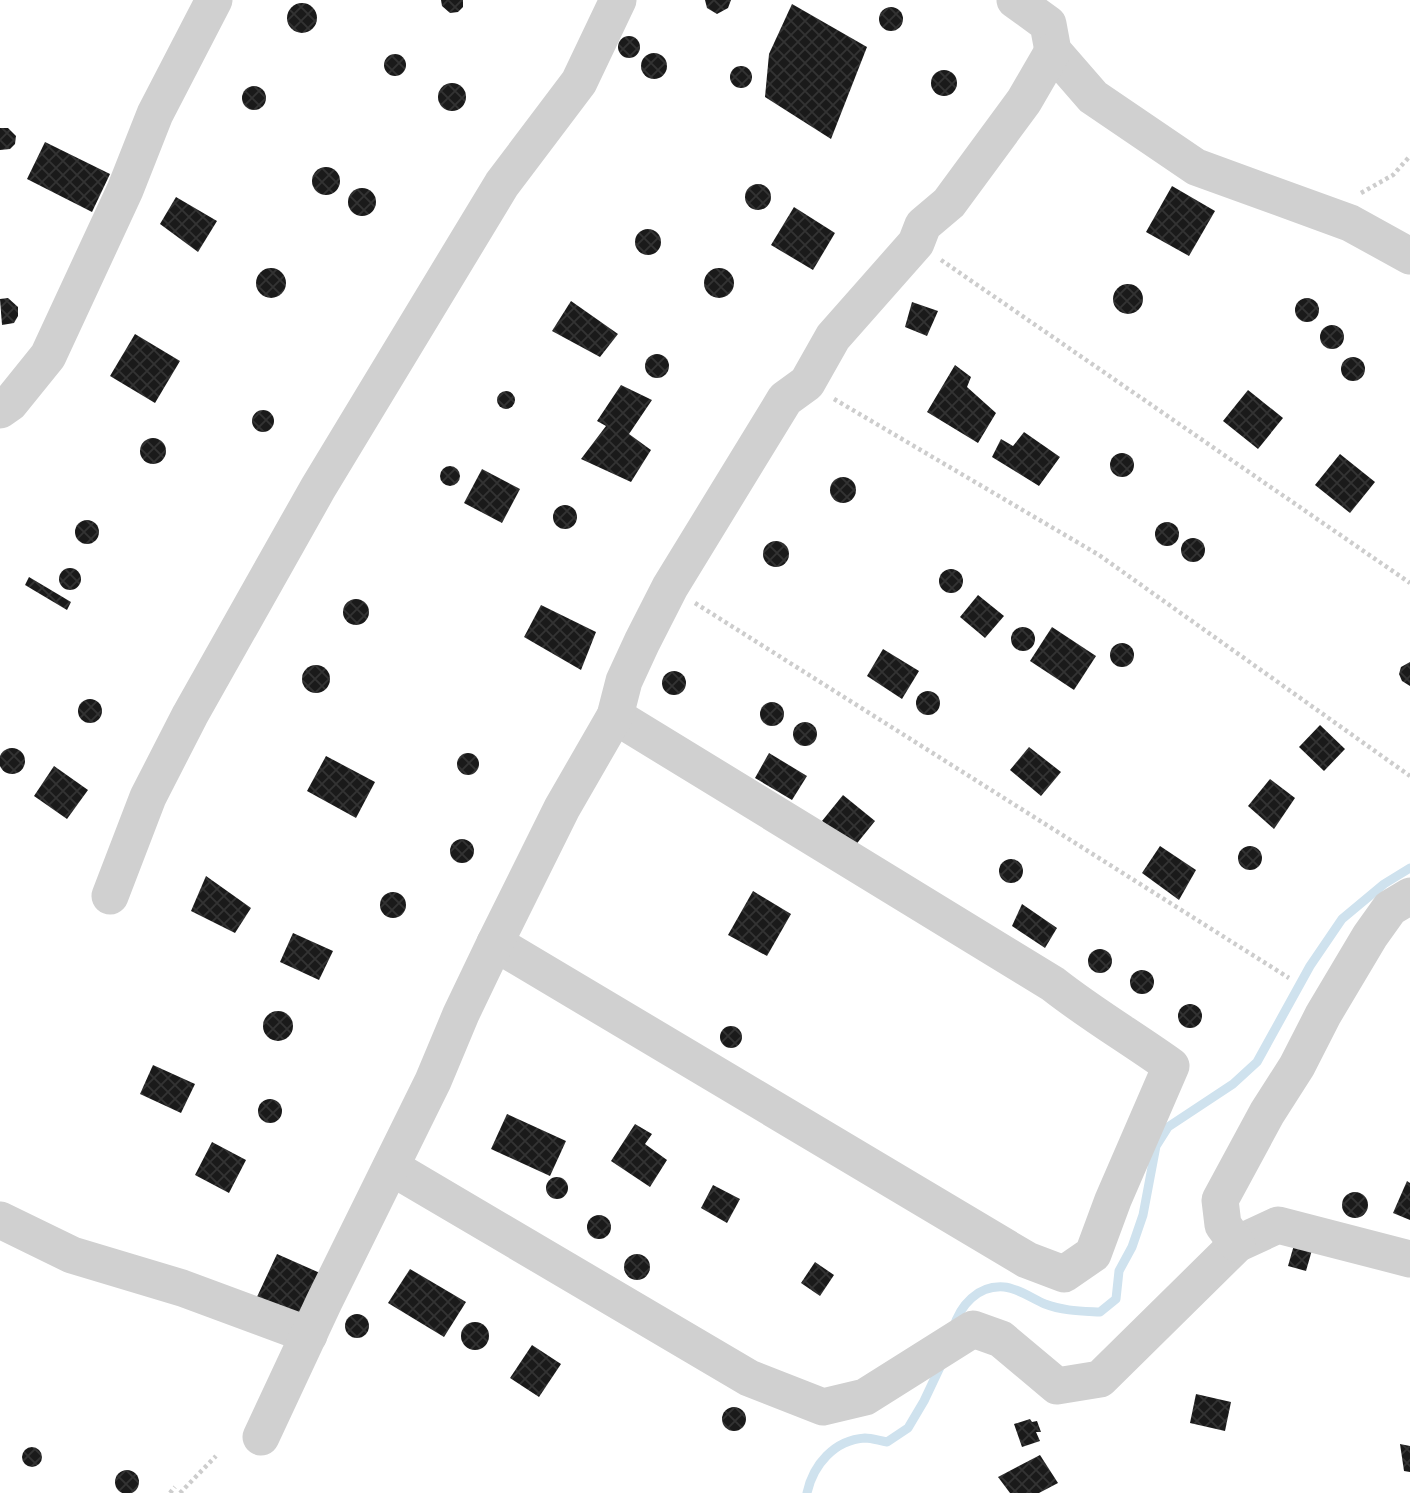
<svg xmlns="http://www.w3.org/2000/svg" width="1410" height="1493" font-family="'Work Sans',sans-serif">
<defs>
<pattern id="building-cross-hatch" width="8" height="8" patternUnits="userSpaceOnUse" patternTransform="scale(1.75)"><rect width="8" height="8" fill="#1a1a1a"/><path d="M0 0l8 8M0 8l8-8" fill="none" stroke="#333"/></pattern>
</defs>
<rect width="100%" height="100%" fill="#fff"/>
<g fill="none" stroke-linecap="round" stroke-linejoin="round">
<g stroke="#cfe2ee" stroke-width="9">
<path d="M953,1329c7,-24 25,-44 51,-42 14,1 29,12 41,17 18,7 36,7 55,8l16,-13 3,-28 13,-24 11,-32 13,-69 12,-19 65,-43 24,-22 53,-96 32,-47 42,-35 26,-16"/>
<path d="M807,1493c6,-28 27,-53 58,-55 7,0 15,3 22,4l21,-14 16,-27 17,-36"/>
</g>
</g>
<g fill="url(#building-cross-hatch)">
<polygon points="441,0 463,0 463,7 458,12 450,13 442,6"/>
<polygon points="705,0 731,0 728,8 717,14 707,8"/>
<circle cx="302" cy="18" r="15"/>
<polygon points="792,4 867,47 831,139 765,97 769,54"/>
<circle cx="891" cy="19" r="12"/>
<circle cx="629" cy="47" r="11"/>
<circle cx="654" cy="66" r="13"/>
<circle cx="395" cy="65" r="11"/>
<circle cx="741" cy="77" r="11"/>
<circle cx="944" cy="83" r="13"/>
<circle cx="452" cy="97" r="14"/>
<circle cx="254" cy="98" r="12"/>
<polygon points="0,128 8,128 16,136 15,144 10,149 0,150"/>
<polygon points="45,142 110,174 92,212 27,179"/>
<circle cx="326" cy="181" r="14"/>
<circle cx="758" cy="197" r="13"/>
<polygon points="1172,186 1215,211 1189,256 1146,232"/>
<circle cx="362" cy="202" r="14"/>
<polygon points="176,197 217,221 198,252 160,224"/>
<polygon points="794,207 835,233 813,270 771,245"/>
<circle cx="648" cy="242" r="13"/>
<circle cx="271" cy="283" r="15"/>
<circle cx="719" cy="283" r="15"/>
<circle cx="1128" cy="299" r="15"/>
<circle cx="1307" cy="310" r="12"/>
<polygon points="8,298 18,307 18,316 14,323 2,325 0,299"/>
<polygon points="571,301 618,334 600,357 552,331"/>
<polygon points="912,302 938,311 927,336 905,327"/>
<circle cx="1332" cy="337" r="12"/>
<polygon points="135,334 180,361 155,403 110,376"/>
<circle cx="657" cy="366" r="12"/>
<circle cx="1353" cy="369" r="12"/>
<polygon points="955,365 971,377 967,387 996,413 978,443 927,412"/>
<polygon points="621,385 652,400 629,434 651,450 631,482 581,459 606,426 597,421"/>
<polygon points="1248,390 1283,418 1258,449 1223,421"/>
<circle cx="506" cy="400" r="9"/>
<circle cx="263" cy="421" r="11"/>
<polygon points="1024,432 1060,457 1039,486 992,457 1001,439 1013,446"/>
<circle cx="153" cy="451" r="13"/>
<circle cx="1122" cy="465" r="12"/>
<polygon points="1340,454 1375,482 1350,513 1315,485"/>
<circle cx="450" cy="476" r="10"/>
<polygon points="482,469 520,489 502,523 464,503"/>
<circle cx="843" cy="490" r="13"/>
<circle cx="565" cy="517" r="12"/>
<circle cx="87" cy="532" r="12"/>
<circle cx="1167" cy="534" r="12"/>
<circle cx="1193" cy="550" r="12"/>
<circle cx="776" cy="554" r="13"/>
<circle cx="70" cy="579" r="11"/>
<circle cx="951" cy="581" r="12"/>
<polygon points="29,577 71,602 67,610 25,585"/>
<polygon points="978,595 1004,616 985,638 960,617"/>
<circle cx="356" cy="612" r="13"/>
<polygon points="541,605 596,632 581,670 524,637"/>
<circle cx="1023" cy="639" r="12"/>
<polygon points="1052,627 1096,656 1074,690 1030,661"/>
<circle cx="1122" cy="655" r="12"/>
<polygon points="883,649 919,671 902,699 867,676"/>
<polygon points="1410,662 1410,686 1402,681 1399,674 1401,667"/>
<circle cx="316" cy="679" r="14"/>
<circle cx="674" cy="683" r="12"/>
<circle cx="928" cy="703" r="12"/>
<circle cx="90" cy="711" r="12"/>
<circle cx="772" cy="714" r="12"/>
<circle cx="805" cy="734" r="12"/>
<polygon points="1320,725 1345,749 1324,771 1299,747"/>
<polygon points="1029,747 1061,772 1041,796 1010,770"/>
<circle cx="12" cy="761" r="13"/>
<circle cx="468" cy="764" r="11"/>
<polygon points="769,753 807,776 792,800 755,778"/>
<polygon points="326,756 375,782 356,818 307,791"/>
<polygon points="54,766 88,790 67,819 34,796"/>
<polygon points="1270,779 1295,798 1274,829 1248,806"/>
<polygon points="843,795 875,821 854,847 822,821"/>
<circle cx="462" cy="851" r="12"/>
<circle cx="1250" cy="858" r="12"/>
<polygon points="1160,846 1196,870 1179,900 1142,873"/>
<circle cx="1011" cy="871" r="12"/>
<polygon points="206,876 251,908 235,933 191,911"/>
<polygon points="753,891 791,914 767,956 728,935"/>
<circle cx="393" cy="905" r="13"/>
<polygon points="1022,904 1057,928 1045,948 1012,926"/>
<polygon points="293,933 333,951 319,980 280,962"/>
<circle cx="1100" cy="961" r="12"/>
<circle cx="1142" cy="982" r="12"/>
<circle cx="1190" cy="1016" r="12"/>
<circle cx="278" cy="1026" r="15"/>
<circle cx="731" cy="1037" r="11"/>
<polygon points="153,1065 195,1084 181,1113 140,1094"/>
<circle cx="270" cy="1111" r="12"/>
<polygon points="507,1114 566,1141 550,1176 491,1149"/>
<polygon points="635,1124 652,1134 645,1144 667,1160 650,1187 611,1161"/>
<polygon points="212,1142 246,1160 229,1193 195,1175"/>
<circle cx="557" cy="1188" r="11"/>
<polygon points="1407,1181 1410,1183 1410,1220 1393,1213"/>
<polygon points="713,1185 740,1199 727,1223 701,1208"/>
<circle cx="1355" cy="1205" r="13"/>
<circle cx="599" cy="1227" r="12"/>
<polygon points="1294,1245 1312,1250 1306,1271 1288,1266"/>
<circle cx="637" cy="1267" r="13"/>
<polygon points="277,1254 320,1273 299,1319 256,1299"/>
<polygon points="815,1262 834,1275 820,1296 801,1283"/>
<polygon points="410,1269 466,1302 444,1337 388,1303"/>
<circle cx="357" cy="1326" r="12"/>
<circle cx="475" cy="1336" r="14"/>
<polygon points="532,1345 561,1364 539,1397 510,1378"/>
<polygon points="1196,1394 1231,1402 1225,1431 1190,1423"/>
<circle cx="734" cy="1419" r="12"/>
<polygon points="1030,1419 1032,1422 1037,1421 1041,1432 1036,1432 1040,1441 1022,1447 1014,1424"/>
<polygon points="1400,1444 1410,1446 1410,1472 1404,1471"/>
<circle cx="32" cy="1457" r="10"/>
<polygon points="1040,1455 1058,1483 1039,1493 1010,1493 998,1477"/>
<circle cx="127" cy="1482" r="12"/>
</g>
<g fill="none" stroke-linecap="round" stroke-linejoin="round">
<g stroke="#cdcdcd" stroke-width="4.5" stroke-dasharray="3.5 3.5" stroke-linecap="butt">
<polyline points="1361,193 1393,175 1410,156"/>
<polyline points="941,260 1410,583"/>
<polyline points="834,399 1099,555 1410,776"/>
<polyline points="695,603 1289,978"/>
<polyline points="170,1493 175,1487"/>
<polyline points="180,1493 216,1456"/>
</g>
<g stroke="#d0d0d0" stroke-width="37">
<polyline points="1015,0 1048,24 1053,51 1093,97 1196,167 1350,223 1410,256"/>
<polyline points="0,410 10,403 48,356 125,190 155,114 214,0"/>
<polyline points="110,896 148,797 190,715 318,488 502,184 579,82 618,0"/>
<path d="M495,943l532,317 37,14 29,-20 20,-54 58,-134c-39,-28 -80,-52 -118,-82l-438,-268"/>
<polyline points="391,1167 749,1378 823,1407 865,1397 973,1329 1001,1339 1057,1386 1100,1379 1237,1244 1278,1225 1410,1259"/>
<polyline points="0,1220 72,1255 182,1288 309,1335"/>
<polyline points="1237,1244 1223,1225 1220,1200 1267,1113 1297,1066 1323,1015 1370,936 1390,908 1410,896"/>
<polyline points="261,1437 324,1302 433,1081 461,1014 495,943 562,808 615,716 624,681 642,642 670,587 785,399 807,383 833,337 916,243 923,225 949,203 1024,101 1053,51"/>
</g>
</g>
</svg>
